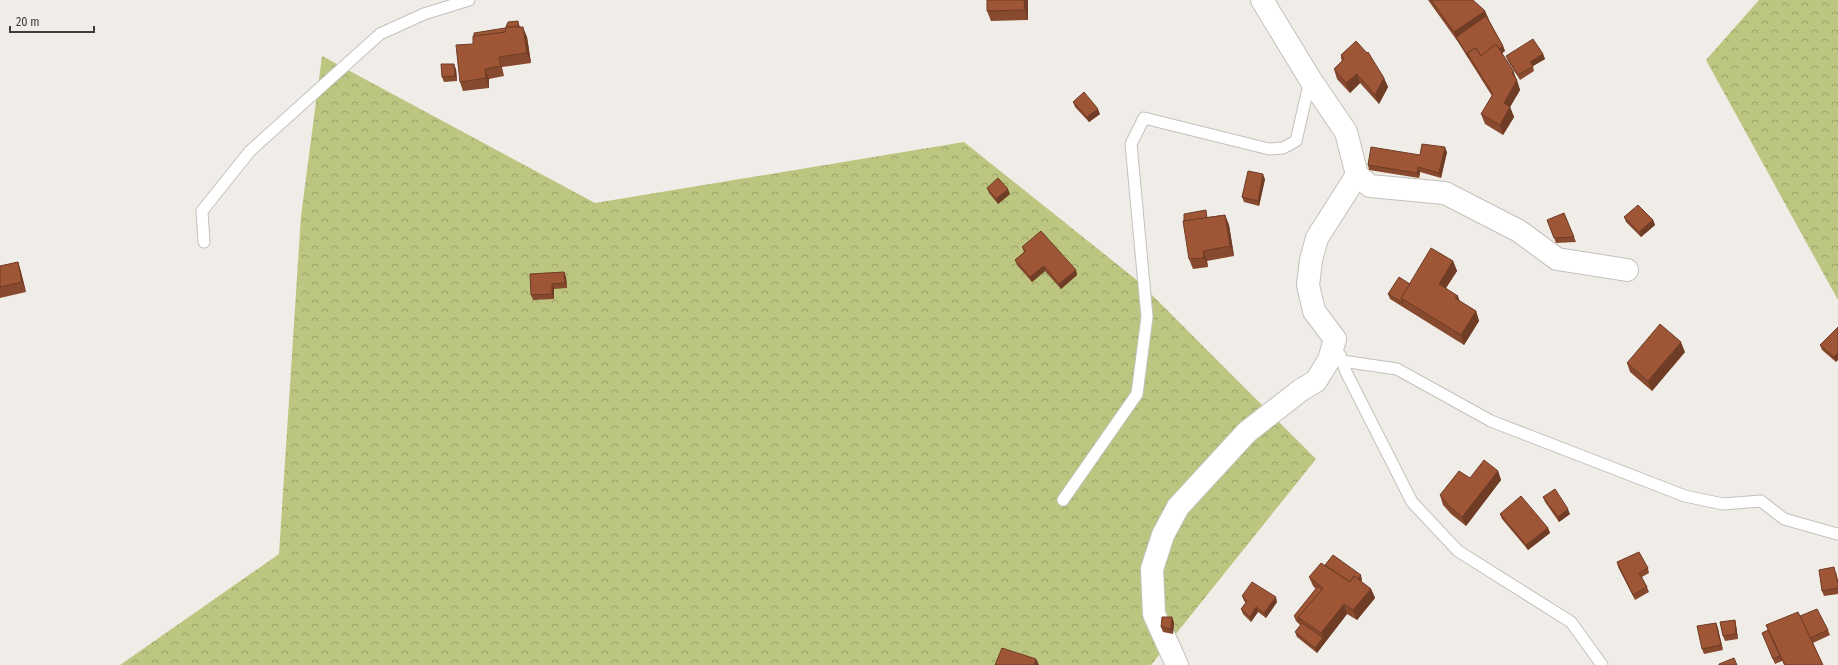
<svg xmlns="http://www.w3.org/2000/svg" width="1838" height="665" font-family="'Fira Sans Condensed',sans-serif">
<defs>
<pattern id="forest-crowns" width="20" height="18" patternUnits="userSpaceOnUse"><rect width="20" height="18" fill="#bcc680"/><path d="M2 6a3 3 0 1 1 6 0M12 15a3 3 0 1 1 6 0" fill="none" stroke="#9aa26a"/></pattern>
</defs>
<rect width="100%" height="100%" fill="#f0ede8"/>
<g fill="url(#forest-crowns)">
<polygon points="1759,0 1838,0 1838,300 1706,60"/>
<polygon points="322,56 595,203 964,142 1138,281 1316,459 1151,665 120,665 279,554 301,216"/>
</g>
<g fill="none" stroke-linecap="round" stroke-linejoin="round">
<defs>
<g id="lane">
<polyline points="204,242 202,211 250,151 380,34 424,14 469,0"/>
<polyline points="1340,355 1346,372 1412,502 1458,551 1571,622 1602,665"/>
<polyline points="1342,361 1397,369 1491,421 1685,496 1723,504 1761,501 1784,519 1837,534"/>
<polyline points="1063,500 1137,394 1147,317 1131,144 1144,118 1269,149 1283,148 1296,141 1310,80"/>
</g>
<g id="street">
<polyline points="1262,0 1310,79 1346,132 1357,175 1370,186 1445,193 1519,231 1557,259 1627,270"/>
<polyline points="1177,665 1154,614 1152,569 1163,535 1178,507 1247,432 1301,390 1316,381 1329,360 1335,339 1314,311 1308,285 1311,260 1317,238 1357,175"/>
</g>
</defs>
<use href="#lane" stroke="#c4c1bc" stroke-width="13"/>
<use href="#street" stroke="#c4c1bc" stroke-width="24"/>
<use href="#lane" stroke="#fff" stroke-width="11"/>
<use href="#street" stroke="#fff" stroke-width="22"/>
</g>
<g fill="#884a2e">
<polygon points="987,0 1028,0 1028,20 991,21 987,11"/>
<polygon points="1428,0 1473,0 1485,11 1489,20 1503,46 1505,51 1502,53 1514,72 1520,90 1510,107 1514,117 1503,135 1485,124 1481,114 1492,96 1458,42"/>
<polygon points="518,21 520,27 527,37 531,63 502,67 504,76 489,79 489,88 463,91 460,82 473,44 505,28"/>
<polygon points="1543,54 1545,59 1533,66 1534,71 1520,80 1508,61 1506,56"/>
<polygon points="1341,55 1384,78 1388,87 1379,104 1360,83 1350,93 1337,79 1334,69 1342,62 1341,58"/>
<polygon points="456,69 457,81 444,82 442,77"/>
<polygon points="1073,102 1100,114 1089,122 1075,107"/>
<polygon points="1447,152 1441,178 1420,172 1419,178 1369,170 1368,165 1420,155"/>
<polygon points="1265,179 1259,206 1244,202 1242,197"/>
<polygon points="987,188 1010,194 998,204 989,193"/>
<polygon points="1225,215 1229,225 1234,256 1207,261 1208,267 1193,269 1189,259 1208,217"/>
<polygon points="1624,217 1653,220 1655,225 1641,237 1626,222"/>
<polygon points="1547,220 1574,237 1576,242 1556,243"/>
<polygon points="1022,247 1076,270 1077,275 1061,289 1045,271 1032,282 1017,265 1015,260 1024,252"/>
<polygon points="1453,261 1457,271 1446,288 1459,301 1476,311 1479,321 1464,345 1390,299 1388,294"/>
<polygon points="18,262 21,272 26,292 0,298 0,266"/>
<polygon points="564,272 566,277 567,288 554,289 554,299 533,300 531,295"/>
<polygon points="1838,327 1836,362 1822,350 1820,345"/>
<polygon points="1685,352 1652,391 1630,372 1627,363"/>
<polygon points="1498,471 1501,480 1466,526 1451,514 1443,505 1440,495 1470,478"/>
<polygon points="1543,497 1570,514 1559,522 1545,502"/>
<polygon points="1500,514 1548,528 1550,533 1528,550 1502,519"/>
<polygon points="1617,562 1648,568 1649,573 1642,577 1647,587 1649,592 1635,600 1618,567"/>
<polygon points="1325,565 1362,580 1361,581 1371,589 1375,598 1357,620 1347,614 1317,653 1297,637 1295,632 1301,626 1296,621 1294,616 1316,589 1313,586 1309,577"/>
<polygon points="1836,572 1838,580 1838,594 1824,596 1822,591"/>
<polygon points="1242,596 1277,602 1266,618 1258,612 1251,622 1243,614 1241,609 1246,603 1244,601"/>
<polygon points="1800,616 1828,630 1830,635 1813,643 1823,665 1784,665 1782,660 1782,661 1775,664 1762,633 1768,630 1766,625"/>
<polygon points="1735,620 1736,625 1738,639 1725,641 1723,636"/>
<polygon points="1174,622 1173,634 1163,632 1161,627"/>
<polygon points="1716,623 1723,650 1704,654 1702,649"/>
</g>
<g fill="#6f3c26">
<polygon points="1024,0 1028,0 1028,20 1025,10"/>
<polygon points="1485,11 1489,20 1456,37 1454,32"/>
<polygon points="523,27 527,37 531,63 527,53"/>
<polygon points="1503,46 1505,51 1484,66 1483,61"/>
<polygon points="1543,54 1545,59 1533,66 1530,62"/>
<polygon points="454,64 456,69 457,81 455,76"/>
<polygon points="485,69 489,79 489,88 486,78"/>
<polygon points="1357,74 1360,83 1350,93 1346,83"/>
<polygon points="1384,78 1388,87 1379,104 1375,95"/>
<polygon points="1517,80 1520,90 1510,107 1514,117 1503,135 1500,125 1504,103"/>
<polygon points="1098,109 1100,114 1089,122 1087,117"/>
<polygon points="1445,147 1447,152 1441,178 1439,173"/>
<polygon points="1418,167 1420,172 1419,178 1417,173"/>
<polygon points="1263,174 1265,179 1259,206 1258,201"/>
<polygon points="1008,189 1010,194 998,204 996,199"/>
<polygon points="1225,215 1229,225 1234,256 1230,246"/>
<polygon points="1653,220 1655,225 1641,237 1639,232"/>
<polygon points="1203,251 1207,261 1208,267 1204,258"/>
<polygon points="1453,261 1457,271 1442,294 1439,284"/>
<polygon points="18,262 21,272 26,292 22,282"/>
<polygon points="1044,266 1045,271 1032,282 1030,277"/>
<polygon points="1076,270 1077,275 1061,289 1059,284"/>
<polygon points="564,272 566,277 567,288 565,283"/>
<polygon points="552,284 554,289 554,299 552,294"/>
<polygon points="1458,296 1461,305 1455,298"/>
<polygon points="1476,311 1479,321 1464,345 1461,335"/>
<polygon points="1681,342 1685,352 1652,391 1648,381"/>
<polygon points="1838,353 1838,360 1836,362 1834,357"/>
<polygon points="1498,471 1501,480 1466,526 1462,517"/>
<polygon points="1568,509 1570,514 1559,522 1558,517"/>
<polygon points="1548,528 1550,533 1528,550 1526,545"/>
<polygon points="1361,575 1362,580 1353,592 1351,587"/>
<polygon points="1371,589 1375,598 1357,620 1353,610"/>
<polygon points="1276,597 1277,602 1266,618 1264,613"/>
<polygon points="1344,604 1347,614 1317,653 1315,648 1323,638 1321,633"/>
<polygon points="1256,607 1258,612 1251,622 1250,617"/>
<polygon points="1172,617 1174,622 1173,634 1171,629"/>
<polygon points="1735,620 1736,625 1738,639 1736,634"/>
<polygon points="1716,623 1718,628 1723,650 1721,645"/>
<polygon points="1036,659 1039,665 1034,665"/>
</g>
<g fill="#9e5636" stroke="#6f3c26">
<polygon points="987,0 1024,0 1025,10 987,11"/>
<polygon points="1431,0 1473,0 1485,11 1454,32"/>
<polygon points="1486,16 1503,46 1499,49 1496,44 1481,56 1476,48 1467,53 1469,58 1456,37"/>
<polygon points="518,21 518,27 506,27 508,22"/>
<polygon points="506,27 523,27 527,53 499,57 501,66 485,69 486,78 460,82 456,45 473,44 473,36 505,32"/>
<polygon points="505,28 506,28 505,32 474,36 474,33"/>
<polygon points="1533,39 1543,54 1530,62 1533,66 1518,75 1506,56"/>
<polygon points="1356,41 1367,53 1368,52 1384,78 1375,95 1357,74 1346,83 1334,69 1344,59 1341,55"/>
<polygon points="1496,44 1514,72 1512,73 1517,80 1504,103 1510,107 1500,125 1481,114 1493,94 1467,53 1476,48 1481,56"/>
<polygon points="441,64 454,64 455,76 442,77"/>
<polygon points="1084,92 1098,109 1087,117 1073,102"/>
<polygon points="1422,144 1445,147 1439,173 1418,167 1417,173 1368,165 1371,147 1420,155"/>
<polygon points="1248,171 1263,174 1258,201 1242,197"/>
<polygon points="998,178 1008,189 996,199 987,188"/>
<polygon points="1638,205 1653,220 1639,232 1624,217"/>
<polygon points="1206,210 1207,218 1184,221 1184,214"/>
<polygon points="1564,213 1574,237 1554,238 1547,220"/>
<polygon points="1225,215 1230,246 1203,251 1204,258 1189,259 1183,221"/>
<polygon points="1041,231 1076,270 1059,284 1044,266 1030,277 1015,260 1026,251 1022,247"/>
<polygon points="1431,248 1453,261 1439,284 1458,296 1455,298 1476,311 1461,335 1401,298"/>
<polygon points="18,262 22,282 0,287 0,266"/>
<polygon points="564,272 565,283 552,284 552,294 531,295 530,274"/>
<polygon points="1399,277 1410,284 1401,298 1403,303 1388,294"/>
<polygon points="1660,324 1681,342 1648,381 1627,363"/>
<polygon points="1838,327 1838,353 1834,357 1820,345"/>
<polygon points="1484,460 1498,471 1462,517 1448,505 1440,495 1459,471 1470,478"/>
<polygon points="1555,489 1568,509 1558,517 1543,497"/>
<polygon points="1521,496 1548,528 1526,545 1500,514"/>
<polygon points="1639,552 1648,568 1639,573 1647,587 1633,595 1617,562"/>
<polygon points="1333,555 1361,575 1358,579 1354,576 1350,582 1325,565"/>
<polygon points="1321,563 1350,582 1354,576 1371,589 1353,610 1344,604 1321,633 1298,617 1323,588 1309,577"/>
<polygon points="1834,567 1838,584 1838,588 1822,591 1819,570"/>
<polygon points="1252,582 1276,597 1264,613 1256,607 1250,617 1241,609 1247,601 1242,596"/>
<polygon points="1318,586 1322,590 1298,617 1300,622 1294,616"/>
<polygon points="1817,609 1828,630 1810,638 1800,616"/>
<polygon points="1798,612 1823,665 1785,665 1766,625"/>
<polygon points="1162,617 1172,617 1171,629 1161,627"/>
<polygon points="1735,620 1736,634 1723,636 1720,622"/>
<polygon points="1302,623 1323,638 1315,648 1295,632"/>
<polygon points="1716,623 1721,645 1702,649 1697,626"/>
<polygon points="1768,630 1780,656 1773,659 1762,633"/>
<polygon points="1002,648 1036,659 1034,665 995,665"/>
<polygon points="1734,658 1737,665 1719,665 1719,664"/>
</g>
<path d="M10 26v6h84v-6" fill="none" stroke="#3e3d3b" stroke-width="2"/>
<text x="16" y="26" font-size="12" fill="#3e3d3b" stroke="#f0ede8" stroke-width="3" paint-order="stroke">20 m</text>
</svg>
